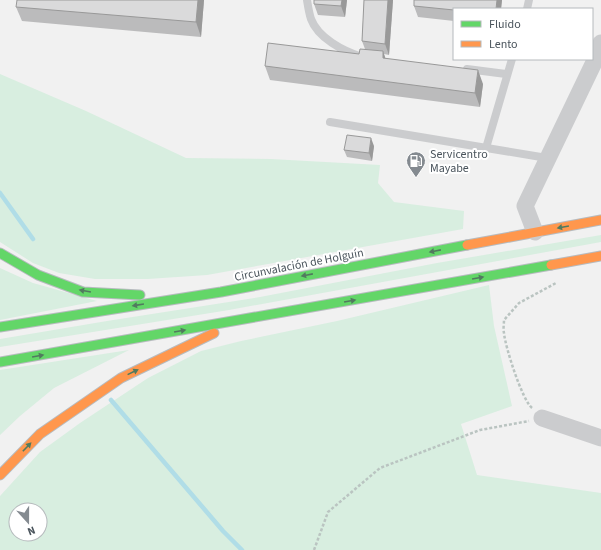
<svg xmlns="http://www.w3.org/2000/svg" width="601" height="550" font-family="'Source Sans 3',sans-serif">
<rect width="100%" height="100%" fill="#f1f1f1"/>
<g fill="#d8eee0" fill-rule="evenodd">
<polygon points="0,74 86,111 186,158 271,159 380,165 378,183 394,202 464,211 463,229 207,275 148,279 95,279 59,273 33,263 0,242"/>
<polygon points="601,235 601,242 229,310 0,347 0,339 107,321 260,297 437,263"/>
<polygon points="0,268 33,283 97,301 0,320"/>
<path d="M489,285l5,41 18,80 -51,18 16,51 124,18v57h-601v-54l40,-44 40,-29 68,-45 53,-27 40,-10 96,-20zM16,510h24v24h-24z"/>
<polygon points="129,350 54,388 20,416 0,435 0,370"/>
</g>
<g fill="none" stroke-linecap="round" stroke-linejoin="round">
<g stroke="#b0dde7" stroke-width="4.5">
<polyline points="0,193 33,239"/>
<polyline points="111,400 223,531 242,550"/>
</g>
<defs>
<g id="fast">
<polyline points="0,253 38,275 83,292 140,295"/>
<polyline points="0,327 221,292 467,245"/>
<polyline points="0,362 551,265"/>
</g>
<g id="slow">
<polyline points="467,245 601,220"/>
<polyline points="551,265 601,256"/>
<polyline points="0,475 40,434 121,378 214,333"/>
</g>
</defs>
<use href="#fast" stroke="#b7bbbf" stroke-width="11"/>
<use href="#slow" stroke="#b7bbbf" stroke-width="11"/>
<g stroke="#bac4c1" stroke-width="2.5" stroke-dasharray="3 2" stroke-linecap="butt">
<path d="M532,408c-10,-8 -27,-62 -28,-75 -1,-4 0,-9 0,-13l15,-17 37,-20"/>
<polyline points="314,550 328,512 380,468 480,430 529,421"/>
</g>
<g stroke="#cbccce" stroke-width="8">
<path d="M307,0c1,6 2,13 4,19 7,19 32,32 51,38"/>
<polyline points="527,9 529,0"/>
<polyline points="467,69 506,74"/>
<polyline points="330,122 547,158"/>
<polyline points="486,148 512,59"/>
</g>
<g stroke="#cbccce" stroke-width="17">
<polyline points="535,232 525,206 598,54 601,43"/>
<polyline points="542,418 601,438"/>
</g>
<use href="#fast" stroke="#63d668" stroke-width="9"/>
<use href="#slow" stroke="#ff974d" stroke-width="9"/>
</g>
<g fill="#bbbbbc">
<polygon points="167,0 204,0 201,37 22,21 16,7"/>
<polygon points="347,0 345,17 318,15 314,4"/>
<polygon points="364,0 393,0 389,55 384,54 385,58 483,84 480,107 270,80 265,66 359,54 365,49 362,41"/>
<polygon points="414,0 502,0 501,9 454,9 454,21 418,17 414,6"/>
<polygon points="374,146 372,161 347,157 344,150"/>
</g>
<g fill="#999">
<polygon points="198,0 204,0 201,37 196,22"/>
<polygon points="342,0 347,0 345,17 341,6"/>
<polygon points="388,0 393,0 389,55 385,44"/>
<polygon points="497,0 502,0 501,9 496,9"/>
<polygon points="383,51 388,66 383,58"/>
<polygon points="478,70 483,84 480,107 475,93"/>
<polygon points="371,138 374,146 372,161 369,153"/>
</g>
<g fill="#dadadb" stroke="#999">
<polygon points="17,0 198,0 196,22 16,7"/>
<polygon points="314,0 342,0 341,6 314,4"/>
<polygon points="364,0 388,0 385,44 362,41"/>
<polygon points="414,0 497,0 496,9 454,9 454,10 414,6"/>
<polygon points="268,43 359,54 360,49 383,51 383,58 478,70 475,93 265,66"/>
<polygon points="347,135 371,138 369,153 344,150"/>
</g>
<defs><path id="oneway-solid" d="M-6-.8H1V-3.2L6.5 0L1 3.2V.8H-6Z"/></defs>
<g fill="#517a5f">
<use href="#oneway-solid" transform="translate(563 227) rotate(170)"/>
<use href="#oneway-solid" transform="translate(435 251) rotate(169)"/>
<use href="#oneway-solid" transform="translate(307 275) rotate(169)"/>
<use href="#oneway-solid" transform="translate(478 278) rotate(-10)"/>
<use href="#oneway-solid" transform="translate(85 291) rotate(-170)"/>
<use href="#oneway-solid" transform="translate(350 301) rotate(-10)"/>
<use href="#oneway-solid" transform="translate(138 305) rotate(171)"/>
<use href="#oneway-solid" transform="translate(180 331) rotate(-10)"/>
<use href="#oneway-solid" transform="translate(38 356) rotate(-10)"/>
<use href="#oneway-solid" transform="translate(133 372) rotate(-26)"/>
<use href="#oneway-solid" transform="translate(27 447) rotate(-46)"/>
</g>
<defs>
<symbol id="fuel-pin" viewBox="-11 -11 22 30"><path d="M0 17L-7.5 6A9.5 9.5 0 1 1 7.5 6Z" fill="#848a90" stroke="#fff"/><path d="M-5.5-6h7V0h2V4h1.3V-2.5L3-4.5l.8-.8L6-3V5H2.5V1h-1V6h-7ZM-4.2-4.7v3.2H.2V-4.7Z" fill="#fff"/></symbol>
</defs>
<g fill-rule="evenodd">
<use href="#fuel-pin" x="405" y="150" width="22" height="30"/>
</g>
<g text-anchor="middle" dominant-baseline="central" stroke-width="4" stroke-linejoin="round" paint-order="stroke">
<g font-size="12" fill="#49535b" stroke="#fff" text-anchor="start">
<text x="430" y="154">Servicentro<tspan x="430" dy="14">Mayabe</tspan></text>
</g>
<g font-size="12" fill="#49535b" stroke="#fff">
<text transform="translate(299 265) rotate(-11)">Circunvalación de Holguín</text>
</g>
</g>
<rect x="453" y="8" width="140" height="52" fill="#ffffff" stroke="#b6babd"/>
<rect x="461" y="21" width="20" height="6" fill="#63d668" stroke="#b6babd"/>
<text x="489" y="28" font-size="12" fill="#49535b">Fluido</text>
<rect x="461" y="41" width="20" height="6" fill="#ff974d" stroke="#b6babd"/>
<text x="489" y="48" font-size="12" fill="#49535b">Lento</text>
<g transform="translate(28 522) rotate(159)"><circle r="19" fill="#ffffff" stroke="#b6babd"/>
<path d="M0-3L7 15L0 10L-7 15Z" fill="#848a90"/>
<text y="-6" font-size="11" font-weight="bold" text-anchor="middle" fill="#49535b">N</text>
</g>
</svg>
